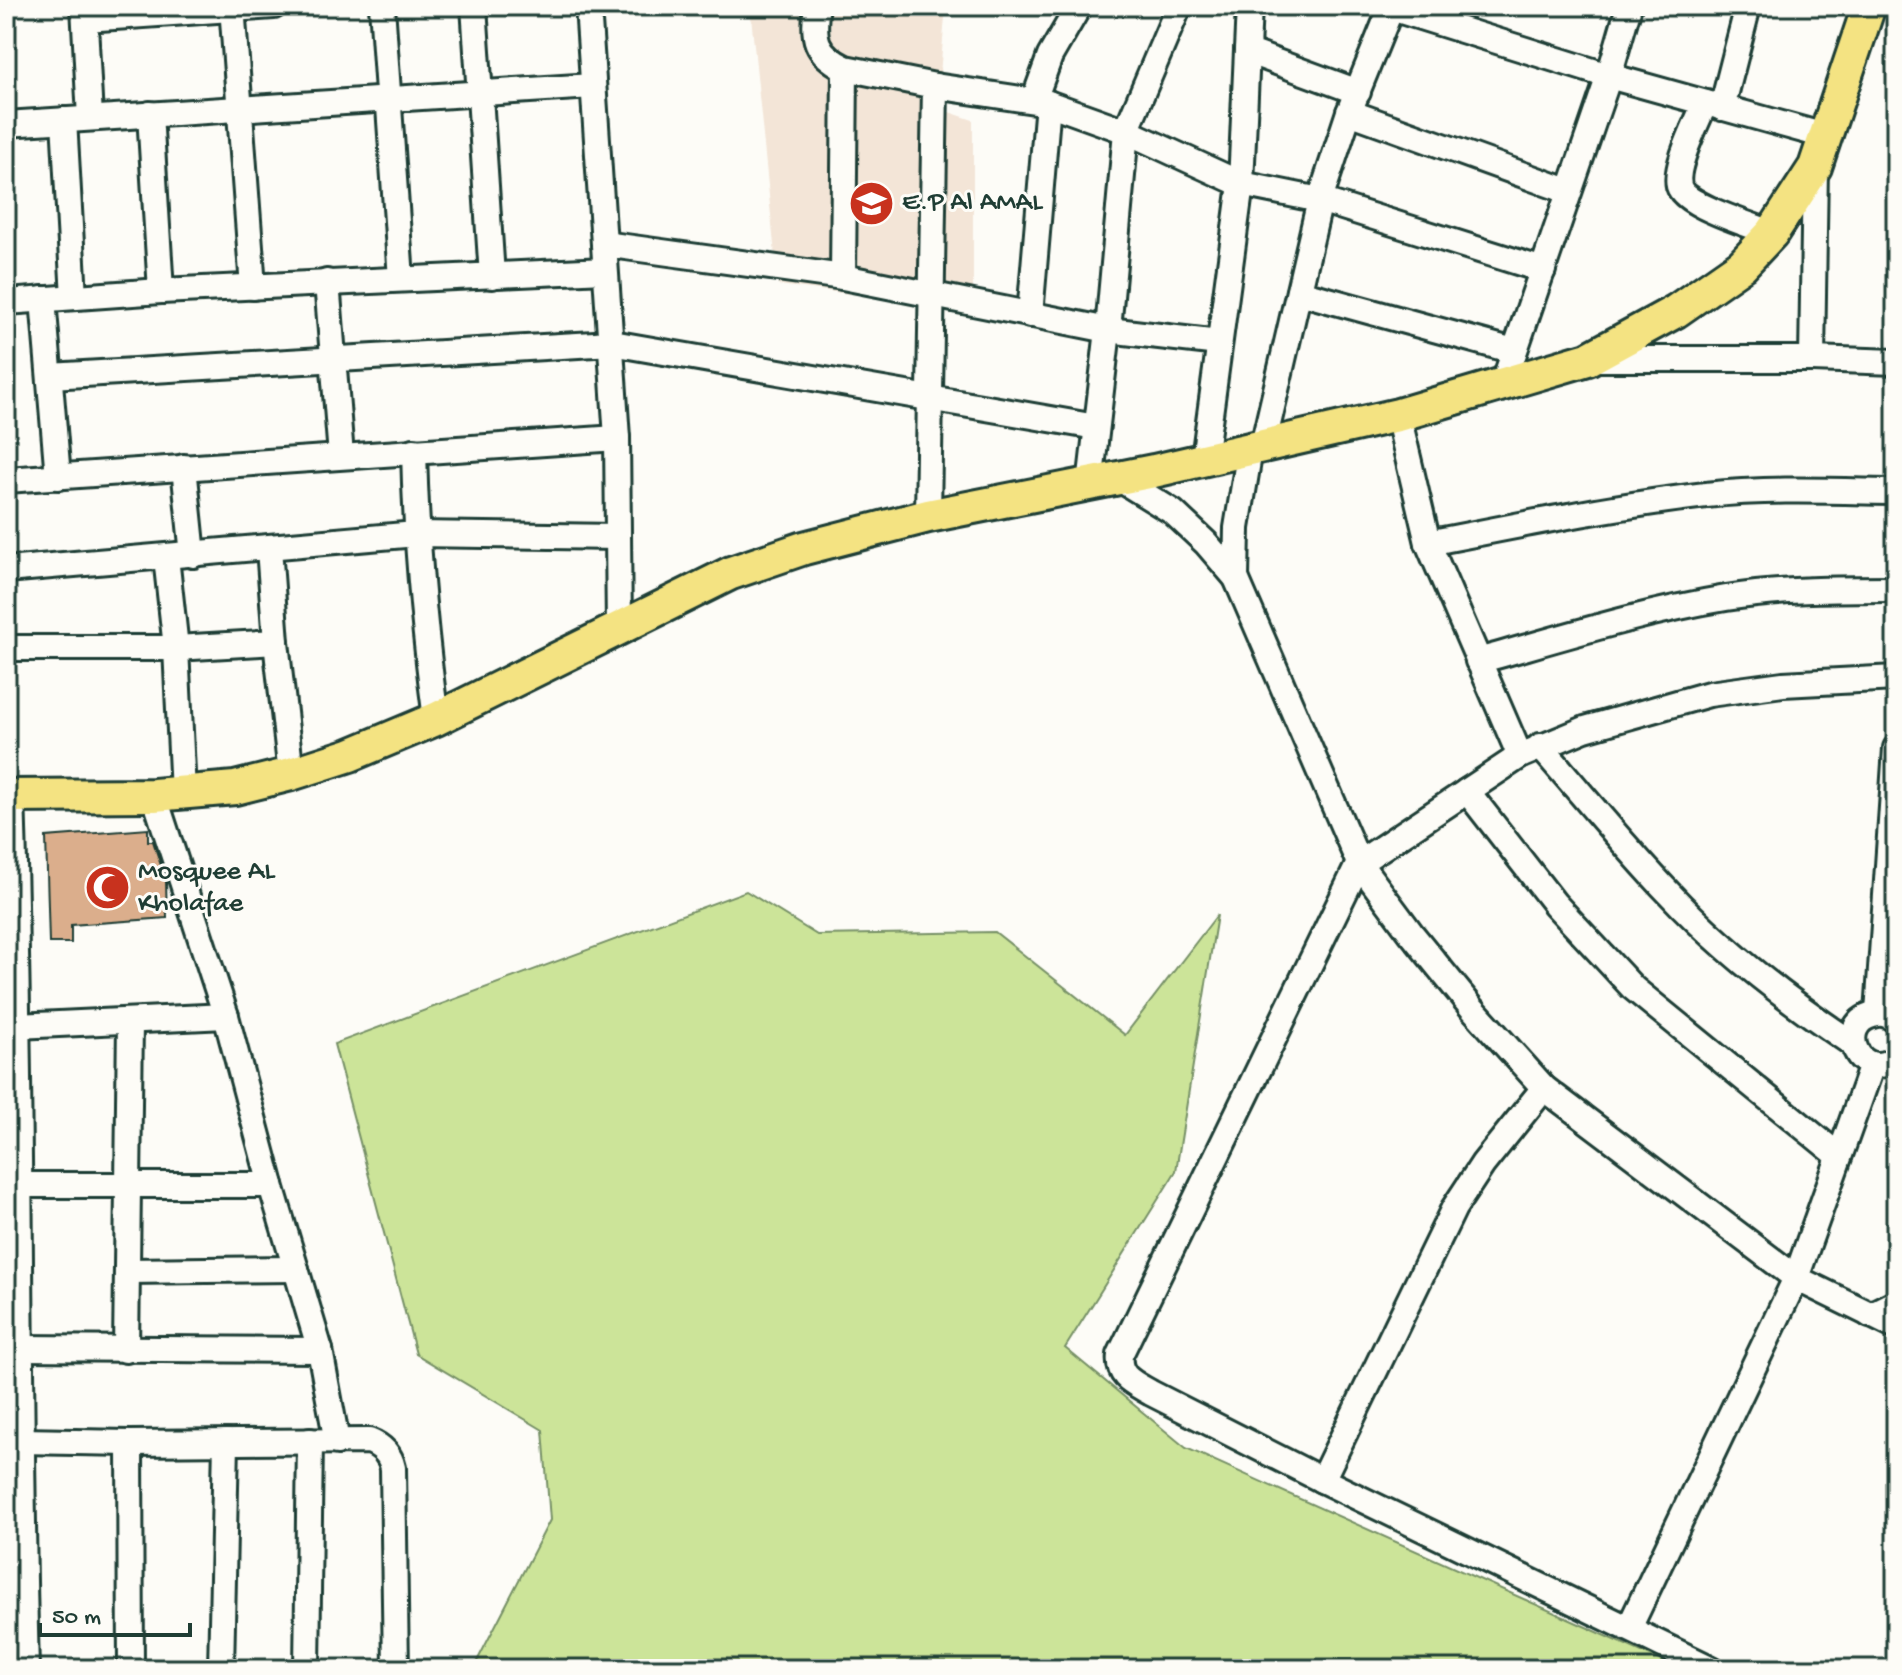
<svg xmlns="http://www.w3.org/2000/svg" width="1902" height="1675" font-family="'Gochi Hand',sans-serif">
<rect width="100%" height="100%" fill="#fdfcf7"/>
<filter id="ink" filterUnits="userSpaceOnUse"><feTurbulence type="fractalNoise" baseFrequency=".0125" numOctaves="2"/><feDisplacementMap in="SourceGraphic" scale="16" xChannelSelector="R" yChannelSelector="G"/><feConvolveMatrix kernelMatrix="1 2 1 2 8 2 1 2 1" color-interpolation-filters="sRGB"/></filter>
<g filter="url(#ink)">
<polygon fill="#f3e5d7" points="750,6 946,6 937,108 973,120 973,309 778,285"/>
<polygon fill="#cce499" stroke="#769066" stroke-width="2" points="746,891 817,935 995,932 1125,1035 1217,915 1176,1171 1065,1348 1186,1448 1680,1669 473,1669 550,1520 543,1430 416,1354 334,1044"/>
<polygon fill="#dbae8c" stroke="#1f3d34" stroke-width="2" points="148,829 148,841 153,841 166,881 167,918 71,925 71,943 49,943 46,837"/>
<g fill="none" stroke-linecap="round" stroke-linejoin="round">
<defs>
<g id="minor">
<polyline points="84,6 90,118"/>
<polyline points="232,6 253,287"/>
<polyline points="382,6 401,279"/>
<polyline points="474,6 492,276"/>
<polyline points="588,6 617,438 619,629"/>
<path d="M817,6c-5,32 -2,47 28,62l90,18 113,17 78,28 115,53 79,16 223,70"/>
<polyline points="1385,6 1609,76 1825,136"/>
<polyline points="85,19 274,6"/>
<polyline points="1247,51 1358,92"/>
<polyline points="1034,100 1050,56 1079,6"/>
<path d="M1705,103c-8,20 -31,63 -26,83 5,19 74,40 93,47"/>
<polyline points="1722,108 1748,6"/>
<polyline points="1349,112 1568,191"/>
<polyline points="150,114 161,291"/>
<polyline points="64,120 74,297"/>
<polyline points="6,124 593,86"/>
<polyline points="604,244 843,277 1108,330 1219,343"/>
<polyline points="843,277 845,68"/>
<polyline points="327,282 341,456"/>
<polyline points="1299,292 1514,351"/>
<polyline points="43,299 58,477"/>
<polyline points="6,302 161,291 605,270"/>
<polyline points="1030,315 1048,103"/>
<polyline points="1590,359 1812,359 1896,362"/>
<polyline points="1812,359 1815,167"/>
<polyline points="50,376 612,343 1096,427"/>
<polyline points="1503,385 1609,76 1629,6"/>
<polyline points="1398,415 1428,543 1520,756"/>
<polyline points="1263,446 1320,200 1349,112 1392,6"/>
<path d="M414,451c2,90 10,178 22,268"/>
<polyline points="1204,459 1241,184 1249,6"/>
<polyline points="184,467 193,555"/>
<polyline points="1118,478 1173,512 1206,543 1236,578 1359,863 1411,933 1472,1008 1544,1088 1796,1278 1896,1327"/>
<polyline points="6,480 617,438"/>
<polyline points="1090,485 1108,330 1126,131 1179,6"/>
<polyline points="928,516 935,86"/>
<path d="M1428,543c92,-18 184,-37 278,-48 63,-7 127,-4 190,-3"/>
<polyline points="269,548 276,642 291,774"/>
<polyline points="166,557 176,648 183,793"/>
<polyline points="6,570 416,534 618,537"/>
<polyline points="1236,578 1237,528 1250,449"/>
<polyline points="6,648 176,648 276,642"/>
<path d="M1478,661c82,-23 164,-49 248,-63 56,-9 113,-9 170,-9"/>
<path d="M1540,746c43,49 84,100 129,147 54,58 118,107 184,151"/>
<polyline points="1467,791 1555,904 1633,988 1839,1156"/>
<polyline points="154,795 226,1016 271,1185 320,1350 337,1442"/>
<path d="M12,796c10,291 6,582 14,873"/>
<polyline points="1878,1013 1896,748"/>
<path d="M1896,1021c-6,-6 -15,-9 -23,-6 -39,10 -14,70 23,43"/>
<polyline points="17,1026 226,1016"/>
<polyline points="6,1185 271,1185"/>
<polyline points="128,1271 296,1269"/>
<polyline points="1870,1315 1896,1302"/>
<polyline points="20,1348 320,1350"/>
<polyline points="126,1350 130,1022"/>
<path d="M20,1441l110,2 239,-2c13,5 21,13 24,27l3,201"/>
<polyline points="130,1443 131,1669"/>
<polyline points="1322,1480 1454,1208 1483,1164 1544,1088"/>
<polyline points="1629,1628 1796,1278 1872,1065"/>
<polyline points="221,1669 226,1442"/>
<polyline points="307,1669 310,1441"/>
<path d="M1712,1669l-390,-189 -171,-87c-17,-10 -34,-16 -31,-38l239,-492 161,-107 65,-27 124,-35 74,-10 113,-6"/>
</g>
<polyline id="major" points="6,796 154,795 235,788 291,774 350,755 436,719 731,573 804,548 928,516 1154,471 1398,415 1588,359 1676,311 1742,265 1772,233 1815,167 1869,6"/>
</defs>
<use href="#minor" stroke="#1f3d34" stroke-width="30"/>
<use href="#major" stroke="#1f3d34" stroke-width="38"/>
<use href="#minor" stroke="#fdfcf7" stroke-width="24"/>
<use href="#major" stroke="#f4e382" stroke-width="32"/>
</g>
</g>
<defs>
<symbol id="school-disc" viewBox="-11 -11 22 22"><circle r="9.5" fill="#c8321e" stroke="#fdfcf7"/><path d="M0-5L7-2L0 1L-7-2ZM-4 1L0 2.5L4 1V4Q0 6-4 4Z" fill="#fff"/></symbol>
<symbol id="mosque-disc" viewBox="-11 -11 22 22"><circle r="9.5" fill="#c8321e" stroke="#fdfcf7"/><path d="M3.5-4.9A6 6 0 1 0 3.5 4.9A5 5 0 1 1 3.5-4.9Z" fill="#fff"/></symbol>
</defs>
<g fill-rule="evenodd">
<use href="#school-disc" x="846" y="178" width="51" height="51"/>
<use href="#mosque-disc" x="82" y="862" width="51" height="51"/>
</g>
<g text-anchor="middle" dominant-baseline="central" stroke-width="6" stroke-linejoin="round" paint-order="stroke">
<g font-size="28" fill="#1f3d34" stroke="#fdfcf7" text-anchor="start">
<text x="902" y="203">E.P Al AMAL</text>
<text x="138" y="872">Mosquee AL<tspan x="138" dy="32">Kholafae</tspan></text>
</g>
</g>
<rect width="1902" height="1675" fill="none" stroke="#fdfcf7" stroke-width="32"/>
<rect x="16" y="16" width="1870" height="1643" fill="none" stroke="#1f3d34" stroke-width="3" filter="url(#ink)"/>
<path d="M40 1623v12h150v-12" fill="none" stroke="#1f3d34" stroke-width="4"/>
<text x="52" y="1623" font-size="24" fill="#1f3d34" stroke="#fdfcf7" stroke-width="6" paint-order="stroke">50 m</text>
</svg>
